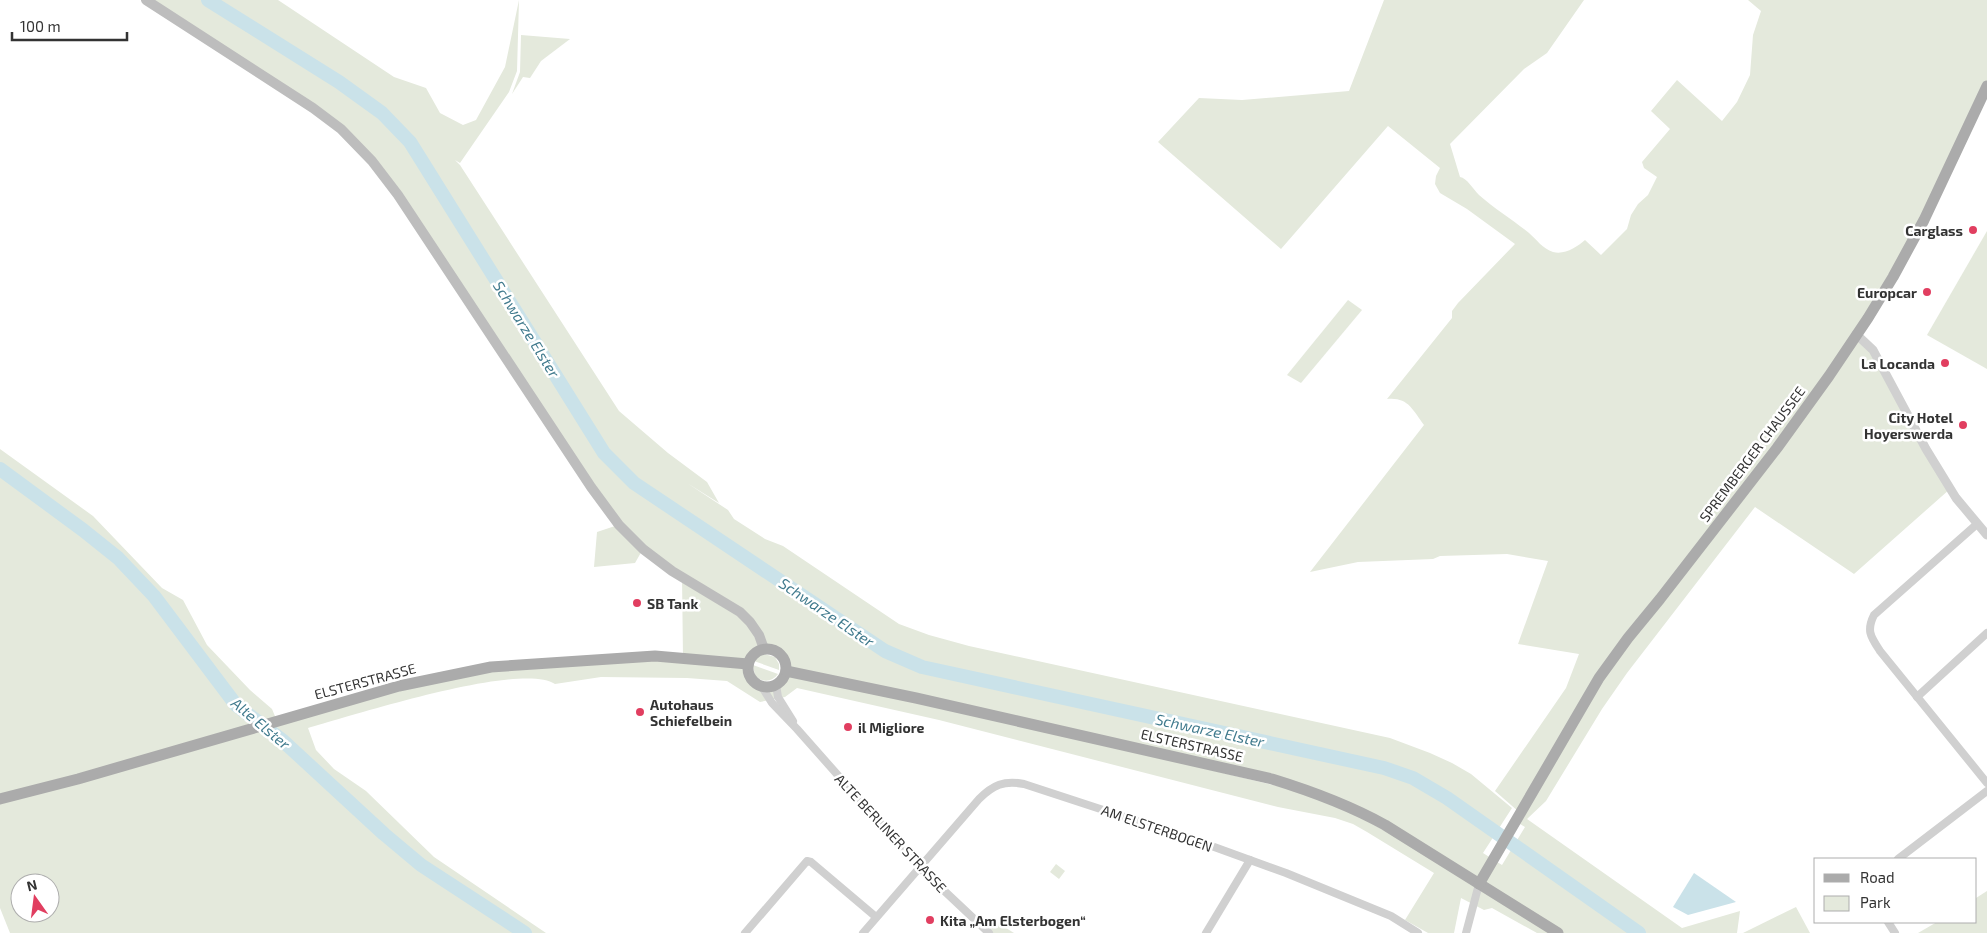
<svg xmlns="http://www.w3.org/2000/svg" width="1987" height="933" font-family="'Exo 2',sans-serif">
<rect width="100%" height="100%" fill="#fff"/>
<g fill="#e4e9dc" fill-rule="evenodd">
<path d="M146,0h132l116,77 32,11 14,25 23,12 13,-5 29,-53 14,-67 -2,71 -8,21 -49,71 -5,-3 5,5 159,246 49,42 39,29 12,21 -32,-20 41,27 6,9 31,20 18,7 116,78 30,11 40,11 421,92 40,15 22,10 19,11 41,34 -29,45 19,12 23,-38 -10,-6 86,-142 256,-344 10,10 83,144 -96,85 -99,-67 -128,166 -25,36 -56,92 -19,18 155,109 58,-17 -3,22h-178l-80,-50 -152,-86 -411,-98 411,99 153,87 76,48h-19l-45,-25 -8,2 -23,-12 -7,35h-26l-23,-13 29,-47 -67,-41 -14,-8 -18,-6 -57,-11 -339,-87 -142,-32 -12,9 -25,5 -33,-21 -40,-3 -86,-1 -46,7c-34,-23 -203,32 -247,44l8,22 18,19 32,22 68,66 112,76h-536l-10,-25v-459l93,67 69,72 21,12 24,45 43,45 22,19 5,12 172,-46 234,-17 -1,-81 68,45 -107,-73 -8,14 -41,4 3,-35 21,-7 -220,-330 -57,-66zM764,648c46,0 10,64 -13,31 -9,-13 0,-27 13,-31zM20,883h30v30h-30z"/>
<path d="M1384,0h200l-37,53 -23,16 -74,75 10,33c7,1 13,12 19,18 16,14 34,25 50,38 7,6 14,16 24,19 12,3 24,-5 32,-12l16,15 26,-26 4,-14 7,-11 10,-9 9,-18 -13,-9 -2,-6 28,-33 -19,-18 26,-31 45,41 15,-19 13,-27 3,-40 8,-24 -13,-11h239v83l-65,137 -94,155 -200,262 -109,175 -24,-21 71,-103 13,-34 -61,-10 30,-83 -41,-7 -67,2 -7,3 -75,3 -48,10 114,-147c-12,-16 -16,-28 -37,-26l65,-81v-7l6,-8 57,-59 -48,-35 -27,-16 -5,-9 1,-8 4,-8 -52,-42 -107,123 -123,-107 41,-44 43,2 107,-9z"/>
<polygon points="521,35 570,39 541,61 530,78 523,77 512,94 520,72"/>
<polygon points="1987,231 1987,369 1927,335"/>
<polygon points="1348,300 1362,310 1301,383 1287,375"/>
<polygon points="764,654 775,657 779,664 779,670 754,661 758,656"/>
<path d="M753,665l25,9c-6,8 -15,9 -23,2z"/>
<polygon points="1056,864 1065,871 1059,879 1050,872"/>
<polygon points="1987,891 1987,933 1918,933 1937,922 1976,922 1976,898"/>
<polygon points="1796,907 1810,933 1743,933"/>
<polygon points="972,917 998,923 1014,933 990,933"/>
</g>
<polygon fill="#cae2e9" points="1694,873 1736,902 1688,915 1673,907"/>
<g fill="none" stroke-linecap="round" stroke-linejoin="round">
<g stroke="#cae2e9" stroke-width="14">
<polyline points="208,0 339,82 382,113 410,142 604,453 634,483 885,651 922,667 1384,768 1413,778 1447,798 1639,933"/>
<polyline points="0,469 83,530 118,558 154,596 236,705 282,740 384,834 421,865 525,933"/>
</g>
<g stroke="#d0d0d0" stroke-width="8">
<path d="M1977,524l-103,91c-8,16 -3,22 6,36l107,132"/>
<polyline points="776,685 778,697 793,721"/>
<polyline points="762,687 772,703 797,729 920,868 989,933"/>
<polyline points="1917,697 1987,633"/>
<polyline points="1898,859 1987,791"/>
<polyline points="1888,922 1895,933"/>
<polyline points="745,933 807,861 811,862 876,917"/>
<path d="M863,933l116,-134c14,-14 25,-19 45,-15l171,56 91,33 105,43 27,17"/>
<polyline points="1206,933 1250,860"/>
<polyline points="1466,933 1479,884"/>
</g>
<polyline stroke="#d0d0d0" stroke-width="9" points="1856,334 1873,350 1926,449 1956,498 1987,535"/>
<polyline stroke="#bdbdbd" stroke-width="10" points="146,0 313,108 341,129 372,161 398,195 591,487 619,525 643,549 672,571 740,612 750,622 759,635 764,649"/>
<g stroke="#ababab" stroke-width="11">
<circle cx="767" cy="668" r="19"/>
<path d="M786,671l130,27 356,81c39,12 77,26 113,46l173,108"/>
<polyline points="0,799 78,779 399,686 491,667 655,656 748,664"/>
<polyline points="1479,884 1599,678 1628,638 1660,599 1777,448 1829,376 1868,318 1893,277 1924,220 1987,86"/>
</g>
</g>
<g fill="#e13e60" stroke="#fff" stroke-width="2">
<circle cx="1973" cy="230" r="5"/>
<circle cx="1927" cy="292" r="5"/>
<circle cx="1945" cy="363" r="5"/>
<circle cx="1963" cy="425" r="5"/>
<circle cx="637" cy="603" r="5"/>
<circle cx="640" cy="712" r="5"/>
<circle cx="848" cy="727" r="5"/>
<circle cx="930" cy="920" r="5"/>
</g>
<g text-anchor="middle" dominant-baseline="central" stroke-width="5" stroke-linejoin="round" paint-order="stroke">
<g font-size="14" font-weight="bold" fill="#333" stroke="#fff" text-anchor="end">
<text x="1963" y="230">Carglass</text>
<text x="1917" y="292">Europcar</text>
<text x="1935" y="363">La Locanda</text>
<text x="1953" y="417">City Hotel<tspan x="1953" dy="16">Hoyerswerda</tspan></text>
<text x="647" y="603" text-anchor="start">SB Tank</text>
<text x="650" y="704" text-anchor="start">Autohaus<tspan x="650" dy="16">Schiefelbein</tspan></text>
<text x="858" y="727" text-anchor="start">il Migliore</text>
<text x="940" y="920" text-anchor="start">Kita „Am Elsterbogen“</text>
</g>
<g font-size="14" fill="#333" stroke="#fff">
<text transform="translate(1752 454) rotate(-53)">SPREMBERGER CHAUSSEE</text>
<text transform="translate(365 681) rotate(-15)">ELSTERSTRASSE</text>
<text transform="translate(1192 745) rotate(13)">ELSTERSTRASSE</text>
<text transform="translate(1157 828) rotate(19)">AM ELSTERBOGEN</text>
<text transform="translate(891 833) rotate(47)">ALTE BERLINER STRASSE</text>
</g>
<g font-size="15" font-style="italic" fill="#407a8d" stroke="#fff">
<text transform="translate(527 329) rotate(58)">Schwarze Elster</text>
<text transform="translate(827 612) rotate(34)">Schwarze Elster</text>
<text transform="translate(261 723) rotate(40)">Alte Elster</text>
<text transform="translate(1210 730) rotate(12)">Schwarze Elster</text>
</g>
</g>
<rect x="1814" y="858" width="162" height="65" fill="#ffffff" stroke="#adadad"/>
<rect x="1824" y="874" width="25" height="8" fill="#ababab" stroke="#adadad"/>
<text x="1860" y="883" font-size="15" fill="#333333">Road</text>
<rect x="1824" y="896" width="25" height="15" fill="#e4e9dc" stroke="#adadad"/>
<text x="1860" y="908" font-size="15" fill="#333333">Park</text>
<g transform="translate(35 898) rotate(346)"><circle r="24" fill="#ffffff" stroke="#adadad"/>
<path d="M0-4L9 19L0 12L-9 19Z" fill="#e13e60"/>
<text y="-8" font-size="14" font-weight="bold" text-anchor="middle" fill="#333333">N</text>
</g>
<path d="M12 32v8h115v-8" fill="none" stroke="#333333" stroke-width="2.5"/>
<text x="20" y="32" font-size="15" fill="#333333" stroke="#ffffff" stroke-width="4" paint-order="stroke">100 m</text>
</svg>
